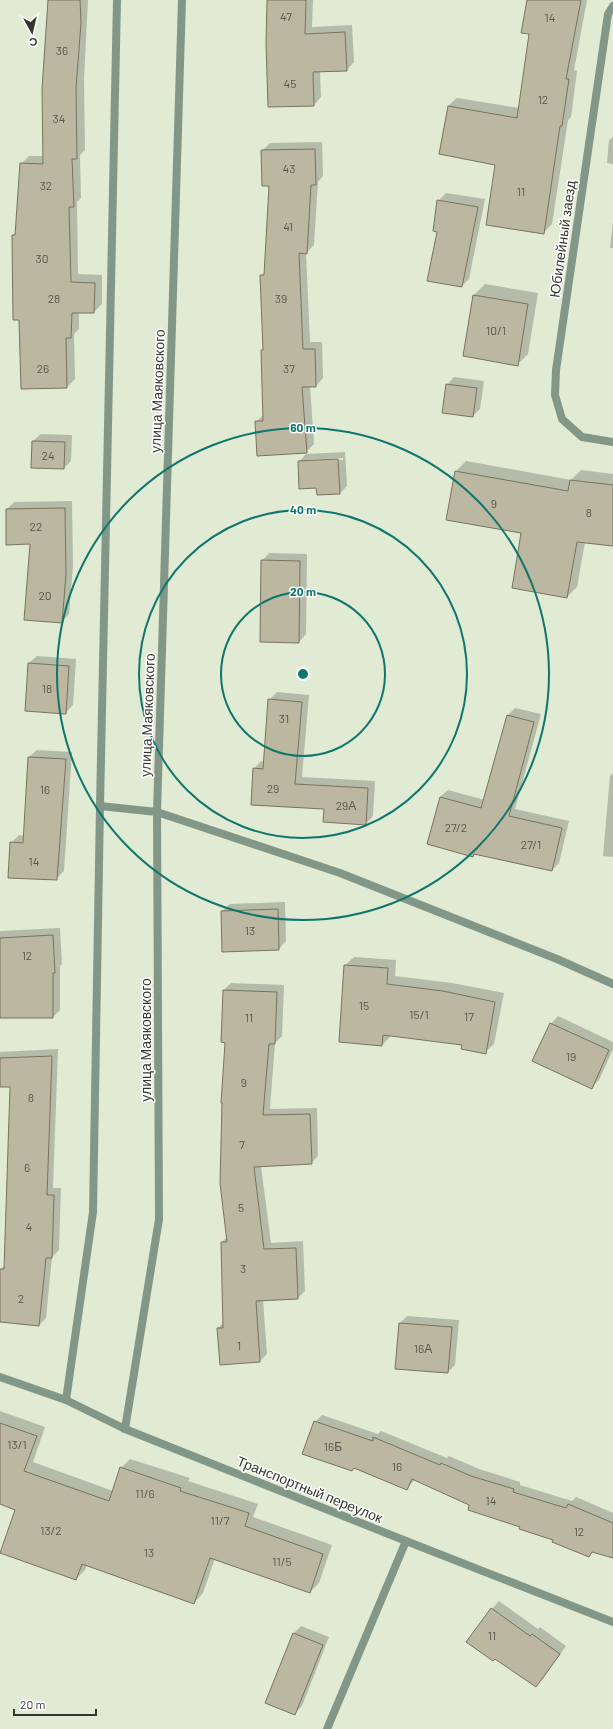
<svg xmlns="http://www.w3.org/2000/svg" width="613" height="1729" font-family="Barlow,sans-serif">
<rect width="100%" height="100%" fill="#e1ead3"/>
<g fill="#0003" fill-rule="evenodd">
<polygon points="44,0 88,0 84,79 85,150 80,155 81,198 77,202 78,274 102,275 102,304 94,312 79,312 79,329 74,334 75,379 67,387 20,319 13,235 16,233 21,164 29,156 43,156 49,0"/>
<polygon points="268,0 313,0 312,27 352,25 354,62 347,70 320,71 321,97 314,105 269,106"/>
<polygon points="528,0 587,0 574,70 577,71 571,117 568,120 552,224 543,233 496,164 448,106 457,98 519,108 530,34"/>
<polygon points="613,137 613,164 607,163 609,140"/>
<polygon points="322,142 323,176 318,182 314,245 306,253 310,342 322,342 323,378 316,386 310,386 314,444 306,452 256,422 264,414 262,350 264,349 261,276 266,271 270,185 262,151 270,143"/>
<polygon points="446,193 485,199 469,279 462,286 438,231 438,201"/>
<polygon points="613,222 613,248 610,248"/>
<polygon points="485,284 538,293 528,354 518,364 464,355 474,295"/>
<polygon points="454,377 484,381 480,409 473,416 447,385"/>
<polygon points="41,434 72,435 71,461 64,468 33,441"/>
<path d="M345,452l2,34 -7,7 -41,-31 7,-8zM343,458v2l-38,2v-2z"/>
<polygon points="466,461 571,480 581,470 613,474 613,545 585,542 577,587 567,597 522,532 456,471"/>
<polygon points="72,501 73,566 69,614 62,622 31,543 7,509 14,502"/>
<polygon points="269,553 307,554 306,634 299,642 262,561"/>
<polygon points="37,656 76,659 73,705 65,713 29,663"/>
<polygon points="277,692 309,695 302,777 375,781 373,816 366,824 325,808 254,769 261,761 265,762 269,700"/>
<polygon points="515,708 541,714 515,809 569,821 559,863 552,870 475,853 472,856 440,797 448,790 485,800 508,715"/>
<polygon points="37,750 72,752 64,871 56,879 11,843 19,835 24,836 29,757"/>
<polygon points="613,773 613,857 603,856 610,776"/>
<polygon points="285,902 286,941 279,949 223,951 222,911 230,904"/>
<polygon points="60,928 62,964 60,966 60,1010 53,1017 0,1017 0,931"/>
<polygon points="354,957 396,960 395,976 452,983 504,993 494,1044 485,1052 463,1044 391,1036 382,1045 345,965"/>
<polygon points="231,983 284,985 282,1036 275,1043 270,1109 317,1108 318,1156 311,1163 261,1166 271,1243 303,1241 305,1291 298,1298 263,1300 267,1354 260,1361 218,1328 224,1322 222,1242 227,1237 227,1042 224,990"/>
<polygon points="558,1016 613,1042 613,1049 599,1080 591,1088 551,1024"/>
<polygon points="58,1049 53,1188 61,1188 59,1250 52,1257 46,1318 39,1325 0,1321 0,1279 1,1269 5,1265 11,1086 0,1086 0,1052"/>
<polygon points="407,1316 459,1320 455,1365 448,1372 400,1323"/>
<polygon points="0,1411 45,1427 33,1462 113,1491 121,1468 130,1459 190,1478 188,1481 258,1504 253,1517 332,1545 319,1583 310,1592 215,1558 203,1593 194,1603 87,1565 85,1570 76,1579 16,1509 0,1503"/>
<polygon points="322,1415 378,1434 381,1431 447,1458 449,1456 479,1469 520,1482 520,1485 572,1501 576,1497 613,1513 613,1557 594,1551 589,1556 555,1539 470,1505 415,1479 407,1489 355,1467 352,1470 315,1422"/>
<polygon points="499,1601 538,1629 540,1627 566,1646 543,1679 536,1686 492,1609"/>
<polygon points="301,1626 329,1637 302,1706 294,1714 266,1702 294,1633"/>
</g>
<g fill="#bcb7a0" stroke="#78735e">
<polygon points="48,0 80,0 81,23 76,88 77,159 72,159 74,207 69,207 71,282 95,283 94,313 72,313 71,338 66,338 67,388 21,389 19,320 13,320 12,235 15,235 20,163 43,164 42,89"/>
<polygon points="267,0 306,0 305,34 345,32 347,71 313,72 314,106 268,107 266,43"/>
<polygon points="527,0 581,0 566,79 569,79 562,126 560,126 544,234 486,225 495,165 439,154 448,106 517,118 529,34 521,33"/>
<polygon points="315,149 316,185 311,185 307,254 299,253 303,349 315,349 316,387 302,387 307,453 257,456 255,421 263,421 261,350 263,350 260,275 264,275 269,186 262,186 261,150"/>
<polygon points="437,200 478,207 462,287 427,281 437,232 433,231"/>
<polygon points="473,295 528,304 518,366 463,356"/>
<polygon points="446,384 477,388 473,417 442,413"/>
<polygon points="32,441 65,442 64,469 31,468"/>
<polygon points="338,459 340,494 317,495 316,488 299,489 298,461"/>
<polygon points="455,471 568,491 570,480 613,485 613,546 577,542 567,598 512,588 521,533 446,520"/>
<polygon points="62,508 65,508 66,574 62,623 24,620 30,544 6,545 6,509"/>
<polygon points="261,560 300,561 299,643 260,642"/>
<polygon points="28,663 69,666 66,714 25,711"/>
<polygon points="268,699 302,702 295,784 368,788 366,825 323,822 324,809 251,805 253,768 263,769"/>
<polygon points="507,715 534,722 509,816 562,828 552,871 474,854 473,857 427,844 440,797 481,808"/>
<polygon points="28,757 66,759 57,880 8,878 10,842 23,843"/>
<polygon points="278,909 279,950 222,952 221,911"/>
<polygon points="53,935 55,973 53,973 53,1018 0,1018 0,938"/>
<polygon points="344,965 388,968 387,984 443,991 495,1002 486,1054 461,1049 462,1045 383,1035 382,1046 339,1042"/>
<polygon points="223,990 277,992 275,1044 269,1044 263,1115 310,1114 312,1164 254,1167 264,1249 296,1248 298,1299 256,1301 260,1362 220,1365 217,1328 223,1328 221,1242 227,1242 220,1183 222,1103 221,1103 225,1043 221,1042"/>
<polygon points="550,1023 609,1050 592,1089 532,1061"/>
<polygon points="52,1056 47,1195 54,1195 52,1258 46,1258 39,1326 0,1322 0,1269 4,1269 10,1087 0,1087 0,1058"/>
<polygon points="399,1323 452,1327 448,1373 395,1369"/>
<polygon points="314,1421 373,1441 373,1437 440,1465 441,1463 471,1476 514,1489 513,1492 566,1508 568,1504 613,1523 613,1558 592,1552 589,1557 552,1542 553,1540 519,1529 520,1527 468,1510 469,1505 412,1479 407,1490 354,1468 352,1471 302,1454"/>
<polygon points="0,1423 37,1436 24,1471 109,1501 120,1467 181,1488 180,1491 249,1513 245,1526 323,1554 310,1593 210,1558 194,1604 82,1564 76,1580 0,1553 15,1510 0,1504"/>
<polygon points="491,1608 530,1636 532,1634 560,1654 536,1687 495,1659 493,1661 466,1642"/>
<polygon points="293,1633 323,1645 295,1715 265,1703"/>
</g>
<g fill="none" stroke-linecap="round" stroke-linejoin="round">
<g stroke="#839788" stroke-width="8">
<polyline points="100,806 157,812 340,873 557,959 613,984"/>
<polyline points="327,1729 406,1541"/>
</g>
<g stroke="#839788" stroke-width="8">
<polyline points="613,6 608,14 556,370 555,395 562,419 582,437 613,442"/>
<polyline points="0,1377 66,1400 125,1429 406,1541 613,1622"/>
<polyline points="66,1400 93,1212 100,806 117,0"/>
<polyline points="125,1429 159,1219 157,812 182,0"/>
</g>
</g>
<g fill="none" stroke="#0f766e" stroke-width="2">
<circle cx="303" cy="674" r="82"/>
<circle cx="303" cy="674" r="164"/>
<circle cx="303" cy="674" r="246"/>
</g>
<g text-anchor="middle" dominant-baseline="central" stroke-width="3" stroke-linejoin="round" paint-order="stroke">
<g font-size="12" fill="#56574a">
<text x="286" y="16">47</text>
<text x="550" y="17">14</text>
<text x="62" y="50">36</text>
<text x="290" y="83">45</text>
<text x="543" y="99">12</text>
<text x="59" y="118">34</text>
<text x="289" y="168">43</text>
<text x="46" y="185">32</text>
<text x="521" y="191">11</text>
<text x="288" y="226">41</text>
<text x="42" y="258">30</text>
<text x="54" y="298">28</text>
<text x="281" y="298">39</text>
<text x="496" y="330">10/1</text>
<text x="43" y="368">26</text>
<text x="289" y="368">37</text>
<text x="48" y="455">24</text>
<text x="494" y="503">9</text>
<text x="589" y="512">8</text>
<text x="36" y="526">22</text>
<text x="45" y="595">20</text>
<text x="47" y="688">18</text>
<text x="284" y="718">31</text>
<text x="273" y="788">29</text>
<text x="45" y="789">16</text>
<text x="346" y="805">29А</text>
<text x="456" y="827">27/2</text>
<text x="531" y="844">27/1</text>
<text x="34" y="861">14</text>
<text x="250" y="930">13</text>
<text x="27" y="955">12</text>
<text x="364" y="1005">15</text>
<text x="419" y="1014">15/1</text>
<text x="469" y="1016">17</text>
<text x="249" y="1017">11</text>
<text x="571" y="1056">19</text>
<text x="244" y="1082">9</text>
<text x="31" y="1097">8</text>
<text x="242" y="1144">7</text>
<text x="27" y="1167">6</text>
<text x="241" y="1207">5</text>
<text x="29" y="1226">4</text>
<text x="243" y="1268">3</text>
<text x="21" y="1298">2</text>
<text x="239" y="1345">1</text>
<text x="423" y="1348">16А</text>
<text x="17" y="1444">13/1</text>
<text x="333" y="1446">16Б</text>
<text x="397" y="1466">16</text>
<text x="145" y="1493">11/6</text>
<text x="491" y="1500">14</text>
<text x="220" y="1520">11/7</text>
<text x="51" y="1530">13/2</text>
<text x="579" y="1531">12</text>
<text x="149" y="1552">13</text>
<text x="282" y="1561">11/5</text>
<text x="492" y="1635">11</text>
</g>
<g font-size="14" fill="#34372e" stroke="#fff">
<text transform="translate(562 239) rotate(-82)">Юбилейный заезд</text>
<text transform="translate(157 391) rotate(-88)">улица Маяковского</text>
<text transform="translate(147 715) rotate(-88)">улица Маяковского</text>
<text transform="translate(145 1040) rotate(-90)">улица Маяковского</text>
<text transform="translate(310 1489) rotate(22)">Транспортный переулок</text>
</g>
</g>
<circle cx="303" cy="674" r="6" fill="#0f766e" stroke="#fff" stroke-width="2"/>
<g font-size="12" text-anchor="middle" font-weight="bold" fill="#0f766e" stroke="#fff" stroke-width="3" stroke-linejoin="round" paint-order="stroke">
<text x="303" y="432">60 m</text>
<text x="303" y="514">40 m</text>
<text x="303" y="596">20 m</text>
</g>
<g transform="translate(32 32) rotate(172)" stroke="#ffffff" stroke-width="3" paint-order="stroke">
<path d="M0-3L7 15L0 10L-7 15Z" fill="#34372e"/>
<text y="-6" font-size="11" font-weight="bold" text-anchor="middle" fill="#34372e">С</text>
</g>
<path d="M14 1709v6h82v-6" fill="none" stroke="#34372e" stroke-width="2"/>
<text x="20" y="1709" font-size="12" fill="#34372e" stroke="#ffffff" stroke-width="3" paint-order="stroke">20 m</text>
</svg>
